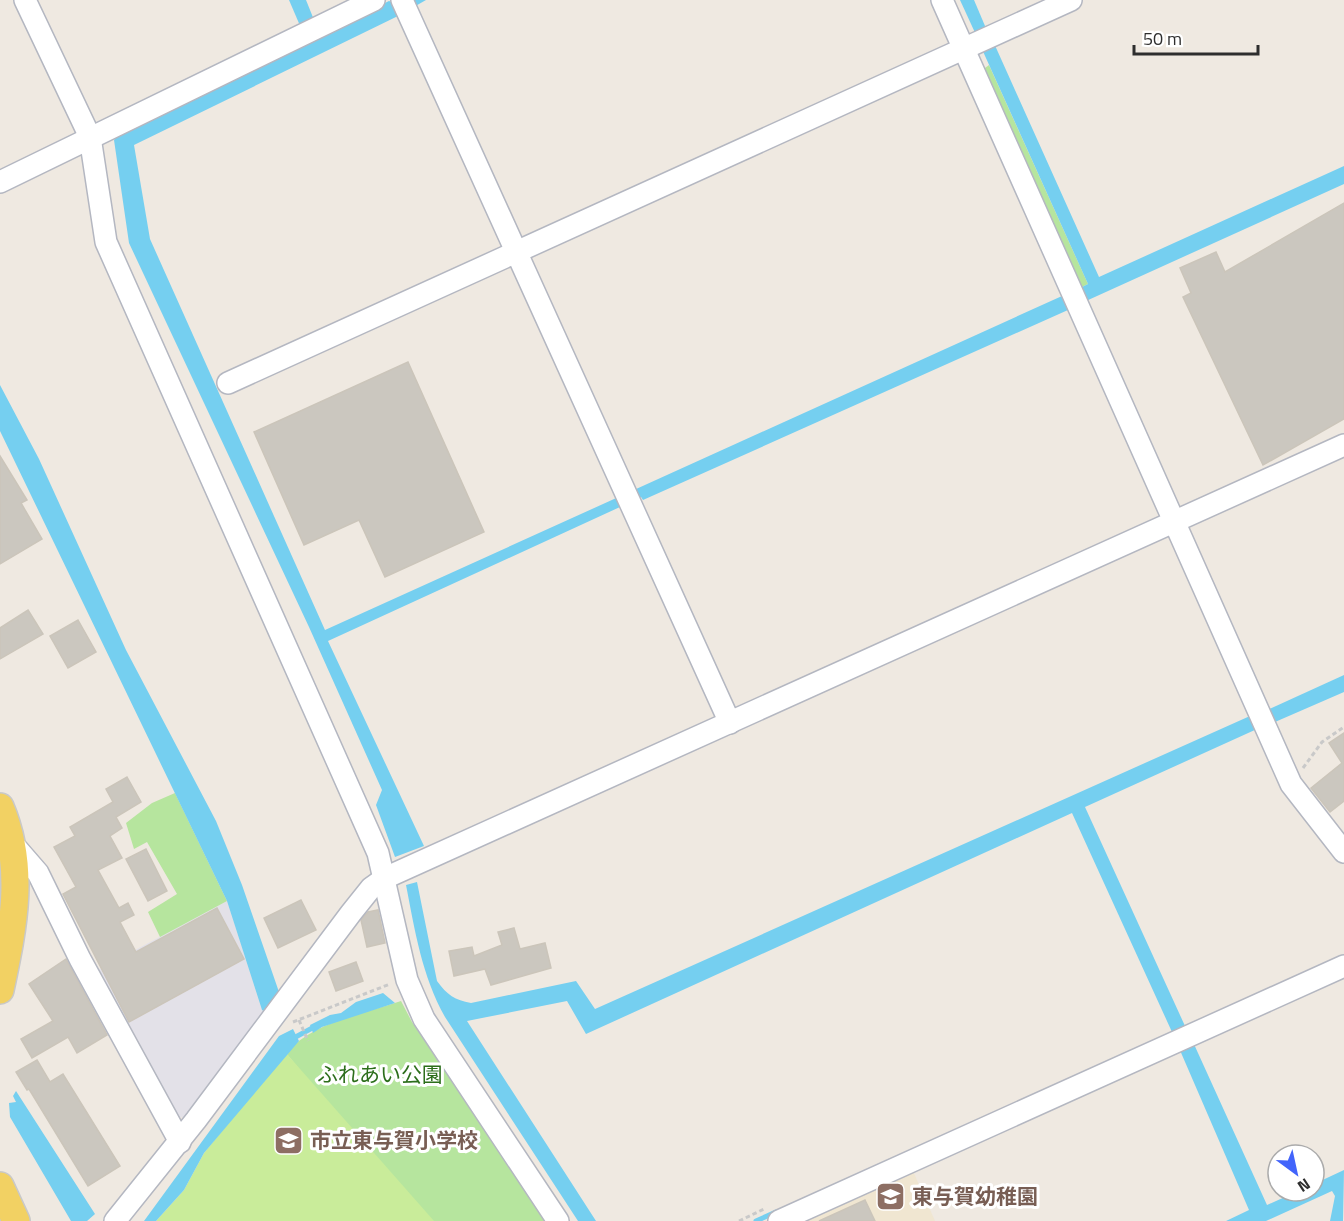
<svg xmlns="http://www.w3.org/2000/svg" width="1344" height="1221" font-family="'Titillium Web','Noto Sans JP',sans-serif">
<rect width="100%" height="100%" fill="#efe9e1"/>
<polygon fill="#e3e1e8" points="227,901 262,1010 265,1012 185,1118 169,1115 94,972"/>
<polygon fill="#f0e6d1" points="913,1171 935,1221 803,1221"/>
<g fill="#b6e59e">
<polygon points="989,65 1088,284 1080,288 981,71"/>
<polygon points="175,793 227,901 160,937 148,912 177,894 147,842 134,849 126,823 152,803"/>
<path d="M401,1001l11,21 135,199h-124l-137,-168c27,-31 77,-39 115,-52z"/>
</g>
<polygon fill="#c9ec9a" points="286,1053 434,1221 156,1221 184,1190 204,1153"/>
<g fill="#75cff0">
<polygon points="289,0 306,0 314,20 301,28"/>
<polygon points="404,0 426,0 398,16 134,145 150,239 325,630 1062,296 1068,310 643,500 641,497 620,507 328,641 424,846 395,857 376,805 382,790 309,627 129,243 114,140 119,134 389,1 396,4"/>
<polygon points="960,0 974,0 988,33 977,37"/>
<polygon points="993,41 1099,277 1344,166 1344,184 1086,301 1080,288 1088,284 981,47"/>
<polygon points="0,385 39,459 126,650 216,821 242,885 279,992 265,1012 262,1010 227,901 0,431"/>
<polygon points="1344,675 1344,692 1275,722 1267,710"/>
<path d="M1250,716l7,13 -172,78 100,219 -13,6 -100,-219 -486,221 -19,-33 -100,20 129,200h-18l-133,-204c-23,-41 -30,-86 -39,-132l11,-3 20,99c10,14 18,19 34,22l105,-22 19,28z"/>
<polygon points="383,993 395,1003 322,1027 313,1033 310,1025 330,1015 341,1013 356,1002"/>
<polygon points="293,1029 299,1041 204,1153 184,1190 156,1221 144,1221 279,1036"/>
<polygon points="1193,1042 1267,1205 1298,1191 1314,1191 1314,1184 1344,1170 1343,1221 1330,1221 1335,1196 1332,1191 1266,1221 1226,1221 1249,1210 1179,1048"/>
<polygon points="16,1091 95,1214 87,1221 71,1221 10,1117 9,1103 16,1102 13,1096"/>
</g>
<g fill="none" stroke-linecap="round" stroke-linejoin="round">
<g stroke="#75cff0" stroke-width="5">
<polyline points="290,1040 316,1026"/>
<polyline points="756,1221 776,1212"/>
</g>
</g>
<g fill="#cbc7bf" stroke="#cbc5ba" stroke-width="1.5">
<polygon points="1344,203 1344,419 1263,465 1183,297 1191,293 1180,268 1216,252 1225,272"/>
<polygon points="408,362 484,532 385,577 359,520 304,545 254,432"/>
<polygon points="0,456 27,500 21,503 42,539 0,564"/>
<polygon points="28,610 43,634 0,659 0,628"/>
<polygon points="78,620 96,652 68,668 50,636"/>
<polygon points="1344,733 1344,801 1330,812 1311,788 1342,763 1329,743"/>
<polygon points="127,777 141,802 116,817 122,828 110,836 122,858 98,870 119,908 128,903 134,915 120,922 136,952 217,908 244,959 129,1022 63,894 76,887 54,847 75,836 70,827 113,802 106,789"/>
<polygon points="146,849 167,891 148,901 126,859"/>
<polygon points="301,900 316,930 278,948 264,918"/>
<polygon points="378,910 385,943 367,947 361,920 368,912"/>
<polygon points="514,928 520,949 545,943 551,968 491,985 485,969 454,976 449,951 472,947 474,956 502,945 498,932"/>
<polygon points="66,959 107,1035 77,1053 68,1037 32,1058 21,1039 53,1021 29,984"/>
<polygon points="356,962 363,981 336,991 329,972"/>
<polygon points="37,1060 50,1082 63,1074 120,1166 88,1186 29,1089 27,1090 16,1072"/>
<polygon points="865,1200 875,1221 819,1221"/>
</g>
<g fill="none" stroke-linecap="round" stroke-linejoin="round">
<defs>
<g id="minor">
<polyline points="25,0 90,137 106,242 378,853 407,980 424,1019 558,1221"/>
<polyline points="402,0 730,723"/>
<polyline points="942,0 1291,784 1344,852"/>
<polyline points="0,182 374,0"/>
<polyline points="228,383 1071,0"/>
<polyline points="12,843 38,873 80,959 180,1142"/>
<polyline points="115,1221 196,1120 351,913 371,888 385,878 1344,445"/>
<polyline points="779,1221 1344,966"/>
</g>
<g id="major">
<path d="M0,807c26,61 13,121 0,183"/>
<polyline points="0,1186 16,1221"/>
</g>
</defs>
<use href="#minor" stroke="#b4b7c1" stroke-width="24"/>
<use href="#major" stroke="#c9c9c9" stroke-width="30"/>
<g stroke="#c9c9c9" stroke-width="3" stroke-dasharray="4.5 3" stroke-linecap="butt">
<polyline points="1303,768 1322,742 1344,727"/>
<polyline points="299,1020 308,1041"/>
<polyline points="293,1022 390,984"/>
<polyline points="739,1221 764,1209"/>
</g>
<use href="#minor" stroke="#fff" stroke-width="21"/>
<use href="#major" stroke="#f2d163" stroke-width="27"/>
</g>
<defs>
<symbol id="school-square" viewBox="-11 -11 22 22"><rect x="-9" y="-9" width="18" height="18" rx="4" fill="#8d6e63" stroke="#fff"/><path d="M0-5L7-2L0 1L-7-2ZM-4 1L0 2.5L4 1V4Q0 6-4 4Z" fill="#fff"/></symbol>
</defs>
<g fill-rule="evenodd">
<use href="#school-square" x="272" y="1124" width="33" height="33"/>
<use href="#school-square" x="874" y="1180" width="33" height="33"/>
</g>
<g text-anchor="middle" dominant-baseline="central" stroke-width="6" stroke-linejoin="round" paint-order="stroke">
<g font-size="21" fill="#2c6e1b" stroke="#fff">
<text x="380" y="1074">ふれあい公園</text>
</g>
<g font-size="21" font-weight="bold" fill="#785e54" stroke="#fff" text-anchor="start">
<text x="310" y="1140">市立東与賀小学校</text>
<text x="912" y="1196">東与賀幼稚園</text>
</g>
</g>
<g transform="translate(1296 1173) rotate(147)"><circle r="28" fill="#ffffff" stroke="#ababab" stroke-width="1.5"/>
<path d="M0-4.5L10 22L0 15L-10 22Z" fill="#4264fb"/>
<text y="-9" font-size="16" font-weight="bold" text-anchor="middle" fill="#2e2e2e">N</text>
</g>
<path d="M1134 45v9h124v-9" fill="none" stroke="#2e2e2e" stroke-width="3"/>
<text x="1143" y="45" font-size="18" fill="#2e2e2e" stroke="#ffffff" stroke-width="4.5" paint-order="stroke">50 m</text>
</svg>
